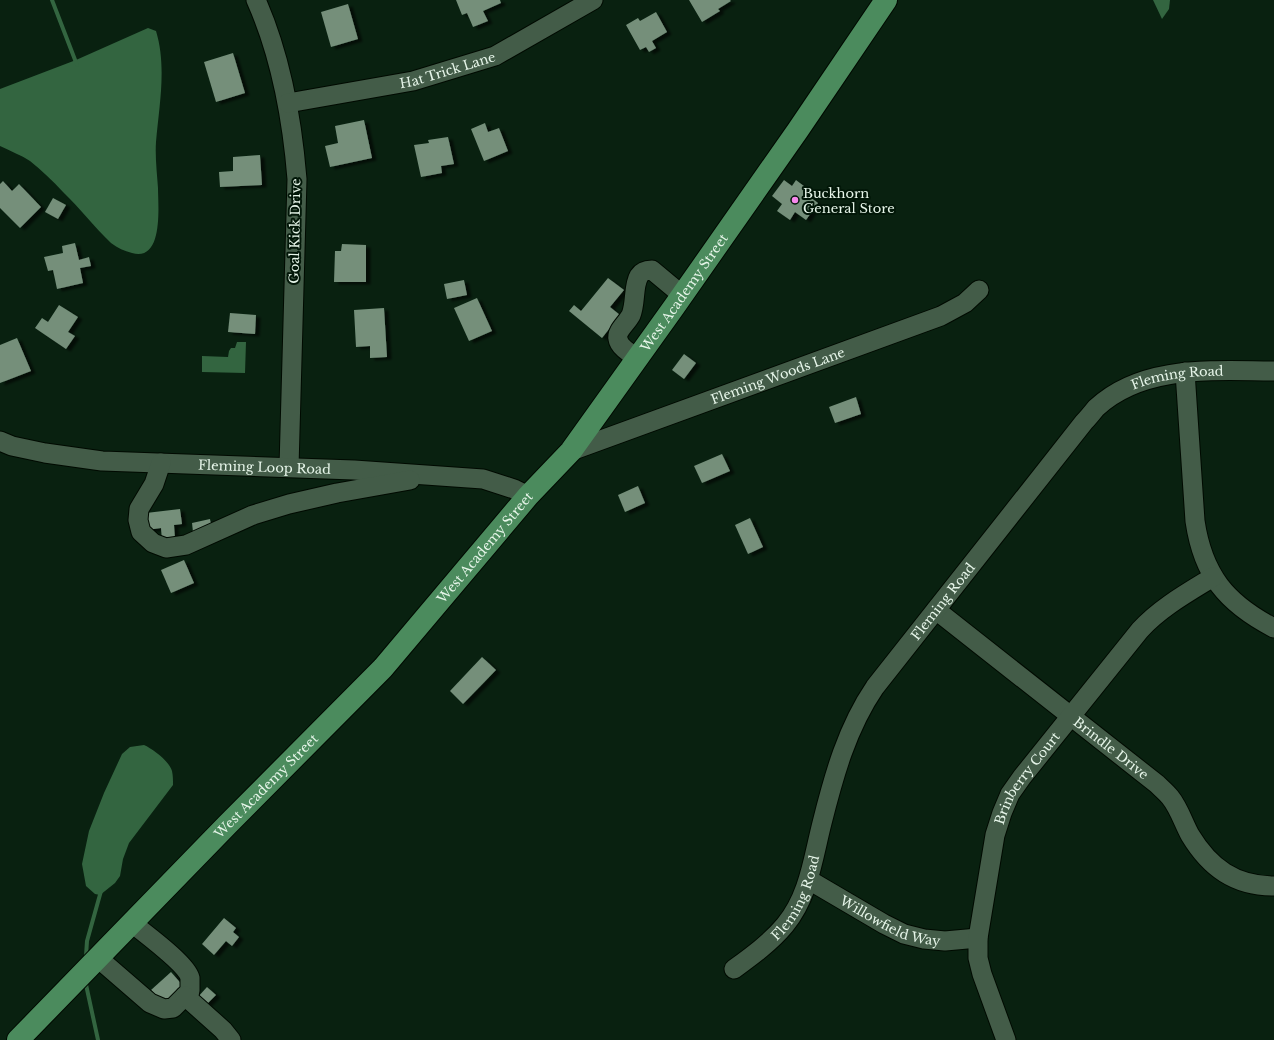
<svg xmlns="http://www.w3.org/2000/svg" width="1274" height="1040" font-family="'Libre Baskerville',serif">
<defs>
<filter id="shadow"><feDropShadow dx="4.5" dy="2.5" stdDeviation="1" flood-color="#0009"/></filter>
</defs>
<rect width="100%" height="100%" fill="#092110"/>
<g fill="#336540">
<polygon points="1153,0 1170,0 1169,9 1162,19"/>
<path d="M148,28l8,3c11,36 3,75 0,111 -1,15 1,31 2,46 0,17 6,74 -26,65 -8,-2 -14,-5 -21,-10 -17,-16 -31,-35 -48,-51 -10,-11 -22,-22 -33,-31 -9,-6 -20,-10 -30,-15v-57l76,-29z"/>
<polygon points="237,342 246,342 245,373 202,372 202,356 228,357 229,351 231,348 235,348"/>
<path d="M144,745c9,4 25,16 28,26 1,5 1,9 1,14l-44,58 -6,16 -3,17 -5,7 -15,12 -5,-1 -9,-8 -4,-22 7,-33 15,-38 18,-39 8,-7z"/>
</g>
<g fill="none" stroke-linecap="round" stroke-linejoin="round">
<g stroke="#336540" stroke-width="4">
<polyline points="52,0 77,65"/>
<polyline points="86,956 87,941 101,891"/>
<polyline points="85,980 98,1040"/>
</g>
</g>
<g fill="#748f7a" filter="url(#shadow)">
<polygon points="456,0 500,0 501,3 483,11 488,21 473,27 467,13 462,15"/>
<polygon points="689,0 730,0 731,1 718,9 720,11 702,22"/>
<polygon points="348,4 358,39 331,47 321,12"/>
<polygon points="656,12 667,32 652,41 656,48 649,52 646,47 640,50 626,25 638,18 640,21"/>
<polygon points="233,53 245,93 216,102 204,62"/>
<polygon points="364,120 372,158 330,167 325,146 338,143 335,126"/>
<polygon points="485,123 488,132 499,128 508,151 484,161 471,129"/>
<polygon points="448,137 454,164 441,166 442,173 421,177 414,145 429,143 428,140"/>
<polygon points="260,155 262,185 220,187 219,172 233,171 233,157"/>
<polygon points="784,180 792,186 796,180 809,190 806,194 818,203 806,220 795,212 790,220 777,211 782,204 772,196"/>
<polygon points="3,181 12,191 19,184 41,207 20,228 0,208 0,184"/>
<polygon points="53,198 66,205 58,219 45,212"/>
<polygon points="75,243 79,260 89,257 91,266 80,268 83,283 57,289 53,270 48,271 44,257 63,253 62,246"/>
<polygon points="342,244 366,245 366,282 334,282 335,251 341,251"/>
<polygon points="608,278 624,290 610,307 620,315 602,338 569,311 574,305 581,311"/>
<polygon points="464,280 467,295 447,299 444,284"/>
<polygon points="477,298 492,331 469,341 454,308"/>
<polygon points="59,305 78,317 68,332 75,336 66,349 35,328 42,318 48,322"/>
<polygon points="384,308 387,357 370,358 370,346 356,347 354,310"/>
<polygon points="230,313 256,315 255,334 228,332"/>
<polygon points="17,338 31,371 0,383 0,345"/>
<polygon points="684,354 696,363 684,379 672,370"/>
<polygon points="856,397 861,414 835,423 829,407"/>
<polygon points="722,454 730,471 702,483 694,466"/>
<polygon points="638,486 645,503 625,512 618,495"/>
<polygon points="180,509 182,524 174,525 175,539 162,541 161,528 147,530 146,513"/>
<polygon points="750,518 763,547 748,554 735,525"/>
<polygon points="210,519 212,529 193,532 192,523"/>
<polygon points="184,560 194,583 171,593 161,570"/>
<polygon points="482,657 496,670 463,704 450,691"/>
<polygon points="224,918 236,928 233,932 239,937 232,946 226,941 214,955 202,944"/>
<polygon points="171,972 184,987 165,1005 151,990"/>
<polygon points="207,987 216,995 205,1006 197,998"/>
</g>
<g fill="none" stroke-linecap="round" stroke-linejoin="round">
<defs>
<g id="minor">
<path d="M256,0c25,56 36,118 41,179l-8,288"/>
<path id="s1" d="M288,103l125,-22 82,-25 98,-56"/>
<path d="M637,358c-6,-4 -18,-11 -19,-19 -2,-8 9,-16 13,-24 5,-12 2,-29 8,-39 3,-5 7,-6 13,-6l30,25"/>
<path d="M1185,372l10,149c8,54 31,82 79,107"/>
<path id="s2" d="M0,441l12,5 33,7 57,8 252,9 129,9 31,10 14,7"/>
<path id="s3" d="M571,451l370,-135 24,-13 14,-13"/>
<polyline points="161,463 154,484 139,509 138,520 141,532 153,543 166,548 186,545 253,515 289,504 337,493 410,480"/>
<path id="s4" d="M936,610l221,174c4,4 9,8 13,13 9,11 13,25 20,38 20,33 45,51 84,51"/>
<path id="s5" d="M809,880l75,44 20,10 20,5 21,2 33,-3"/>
<path d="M98,958l52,45 14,6 9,-1 17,-17c0,-4 0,-9 0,-13 -3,-14 -46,-45 -58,-55"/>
<path id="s6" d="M734,969c18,-13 37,-27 51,-44 24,-29 28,-67 37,-102 12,-48 25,-95 53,-136l209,-265c4,-4 8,-9 12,-14 47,-44 119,-37 178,-37"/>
<polyline points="185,996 223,1030 231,1040"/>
<path id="s7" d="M1006,1040l-24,-66 -4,-16v-20l17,-103 7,-22 8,-19 12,-17 118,-147c20,-22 47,-37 73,-53"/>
</g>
<g id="major">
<path id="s8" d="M18,1040l209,-215 156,-157 145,-172 43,-45 103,-144 124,-177 88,-130"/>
</g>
</defs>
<use href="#minor" stroke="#000a01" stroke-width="21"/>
<use href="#major" stroke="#000a01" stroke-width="24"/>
<use href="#minor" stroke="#435c48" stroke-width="19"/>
<use href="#major" stroke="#4b8b5d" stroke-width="22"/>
</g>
<circle fill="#f788ec" stroke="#021708" stroke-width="1.5" cx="795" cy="200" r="4"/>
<g text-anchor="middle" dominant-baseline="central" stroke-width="4" stroke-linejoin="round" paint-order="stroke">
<g font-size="13" fill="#e6f5e9" stroke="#021708">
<text stroke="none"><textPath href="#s1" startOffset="163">Hat Trick Lane</textPath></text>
<text transform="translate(295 231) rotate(-89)">Goal Kick Drive</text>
<text stroke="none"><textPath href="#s8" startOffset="1003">West Academy Street</textPath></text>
<text stroke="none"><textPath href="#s3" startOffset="220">Fleming Woods Lane</textPath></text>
<text stroke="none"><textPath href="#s6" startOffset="769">Fleming Road</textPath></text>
<text stroke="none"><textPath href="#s2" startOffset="267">Fleming Loop Road</textPath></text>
<text stroke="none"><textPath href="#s8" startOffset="679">West Academy Street</textPath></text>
<text stroke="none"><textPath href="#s6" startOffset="433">Fleming Road</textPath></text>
<text stroke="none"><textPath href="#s4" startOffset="223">Brindle Drive</textPath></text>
<text stroke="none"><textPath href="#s7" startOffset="277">Brinberry Court</textPath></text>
<text stroke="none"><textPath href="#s8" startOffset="355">West Academy Street</textPath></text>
<text stroke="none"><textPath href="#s6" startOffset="97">Fleming Road</textPath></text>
<text stroke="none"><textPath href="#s5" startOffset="92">Willowfield Way</textPath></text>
</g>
<g font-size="13" fill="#e6f5e9" stroke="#021708" text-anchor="start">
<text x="803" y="193">Buckhorn<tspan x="803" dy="15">General Store</tspan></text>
</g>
</g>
</svg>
